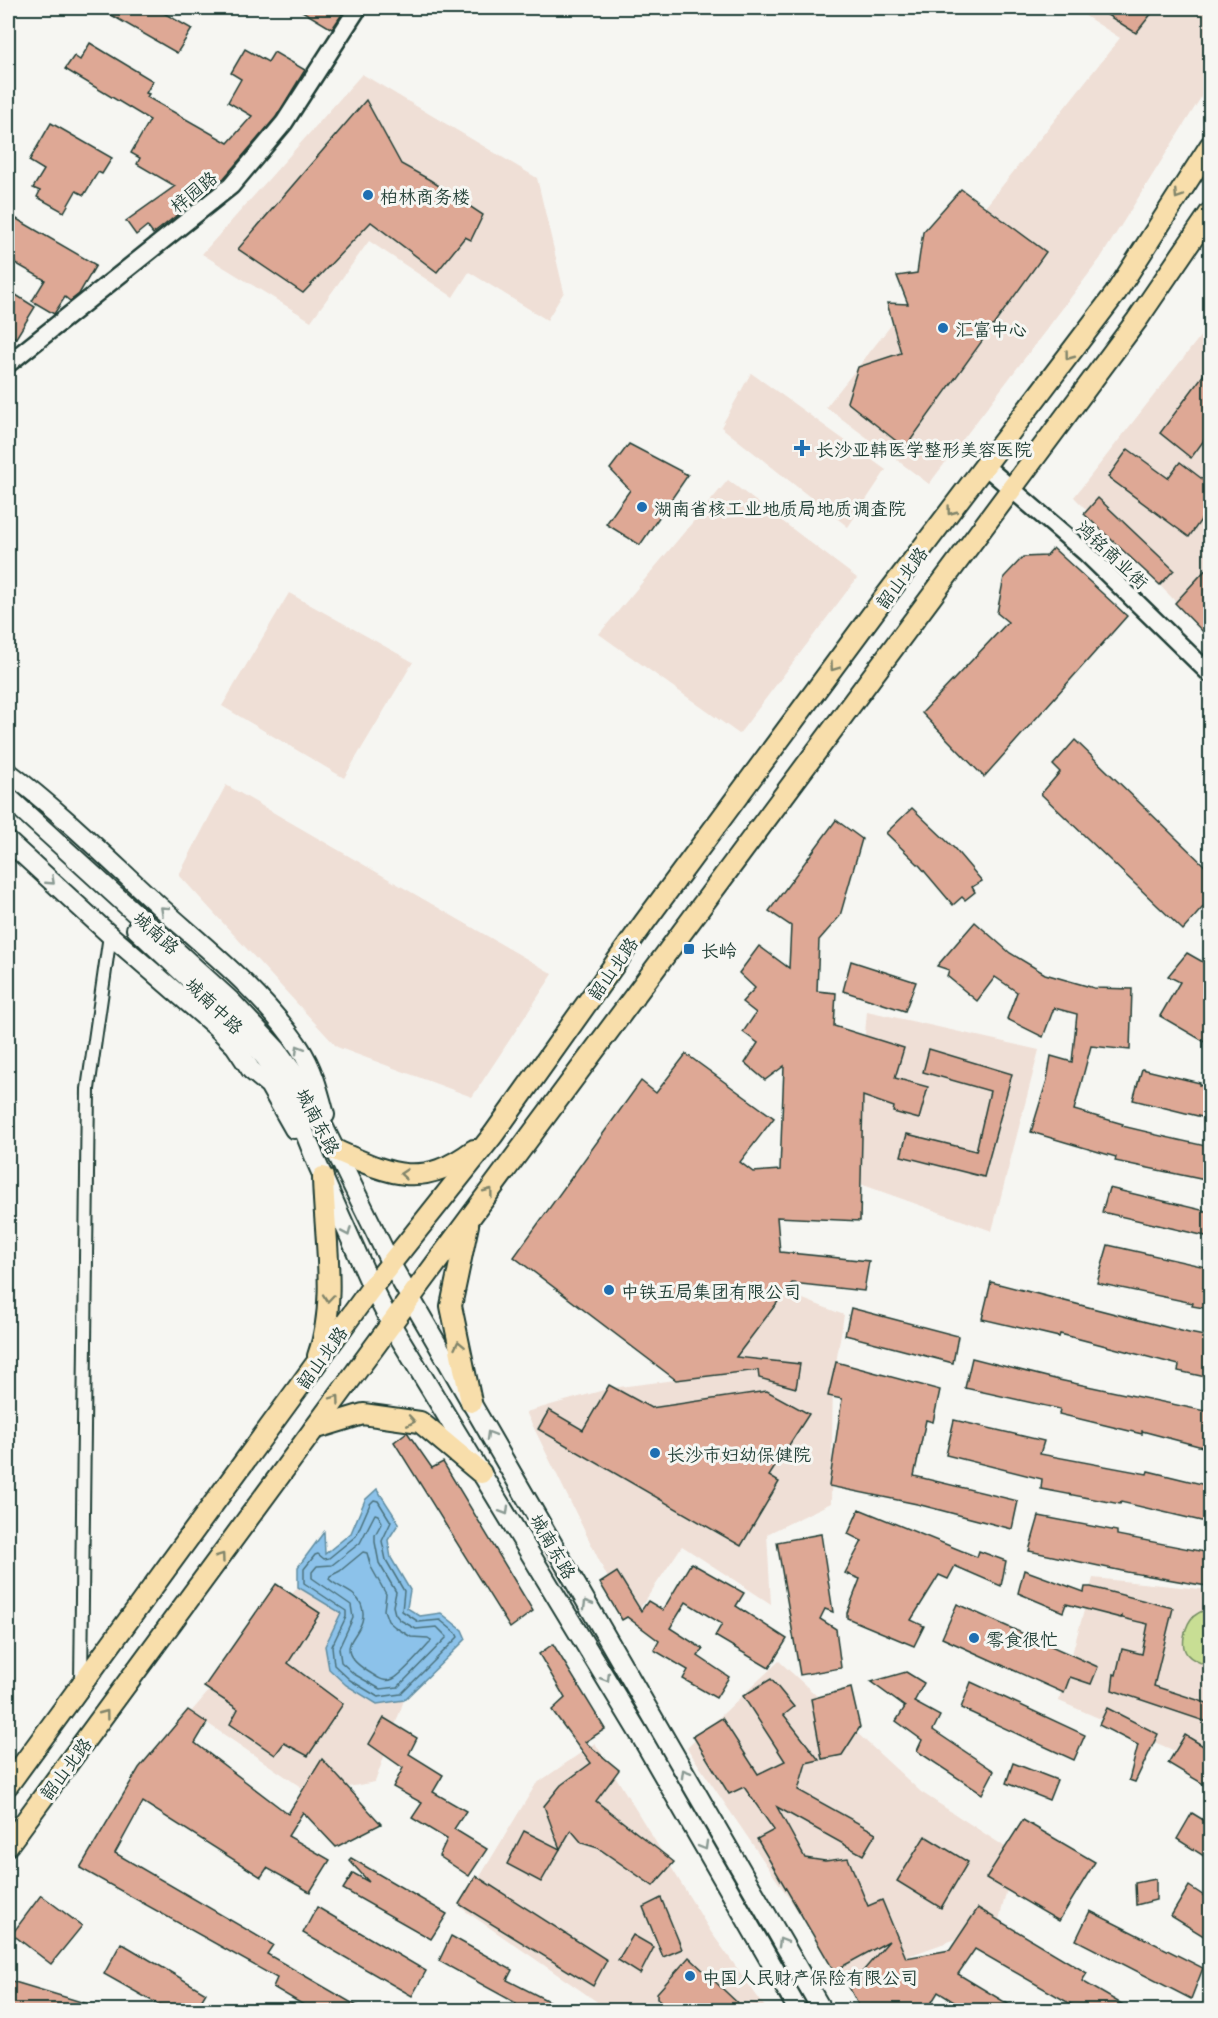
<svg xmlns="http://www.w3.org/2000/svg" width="1218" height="2018" font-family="'Playpen Sans','LXGW WenKai TC',sans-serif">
<rect width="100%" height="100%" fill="#f6f6f2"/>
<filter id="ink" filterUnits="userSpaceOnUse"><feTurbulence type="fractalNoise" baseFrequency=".0167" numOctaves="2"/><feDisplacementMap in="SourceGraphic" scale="12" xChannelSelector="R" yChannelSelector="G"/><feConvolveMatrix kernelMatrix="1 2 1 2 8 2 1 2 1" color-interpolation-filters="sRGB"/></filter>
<g filter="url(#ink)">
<g fill="#efdfd6">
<polygon points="1073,8 1210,8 1210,83 1100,259 929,484 826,407 1120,38"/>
<polygon points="362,74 537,178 564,292 547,320 469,272 453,297 369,241 311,321 202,254"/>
<polygon points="1210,324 1210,637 1074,497"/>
<polygon points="751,373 886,470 848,527 721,427"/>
<polygon points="728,480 857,578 739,734 599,634"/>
<polygon points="289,593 413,662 344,778 222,706"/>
<polygon points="226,785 553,974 472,1097 337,1047 179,875"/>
<polygon points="867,1011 1039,1050 992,1231 852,1181"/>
<polygon points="785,1292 844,1315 833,1381 831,1503 767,1534 771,1604 682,1546 630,1623 526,1412 611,1388 723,1374"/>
<polygon points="1093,1578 1210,1590 1210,1766 1059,1701"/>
<polygon points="298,1587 341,1613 325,1646 377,1704 404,1700 375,1782 311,1794 191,1712"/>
<polygon points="779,1661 921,1792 1016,1854 998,1924 844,1979 687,1748"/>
<polygon points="595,1743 711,1932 767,2010 609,2010 461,1908 536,1784"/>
</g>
<path fill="#c8de94" stroke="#748e64" stroke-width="1.5" d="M1210,1609v57c-21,-6 -32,-13 -24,-37 2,-6 5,-12 11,-15 3,-3 9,-4 13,-5z"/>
<polygon fill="#8cc2ea" stroke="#608da1" stroke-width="1.5" points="377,1489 399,1523 388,1540 391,1558 410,1590 407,1608 420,1616 441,1613 462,1630 466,1639 404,1700 377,1704 346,1685 329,1669 325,1646 341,1613 298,1587 298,1567 324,1532 325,1554 351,1533 365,1500"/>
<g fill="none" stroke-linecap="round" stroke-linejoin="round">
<g stroke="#4b727d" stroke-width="1.5">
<polygon points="374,1500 378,1501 391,1522 382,1541 386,1560 404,1591 402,1611 419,1622 440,1620 456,1633 458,1637 401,1694 378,1697 350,1680 334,1665 332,1646 346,1617 346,1611 304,1583 304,1569 315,1555 318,1554 324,1559 329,1558 356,1536 370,1504"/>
<polygon points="375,1514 378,1515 382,1522 375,1535 375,1542 379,1563 396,1592 393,1606 395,1614 400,1620 416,1629 437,1627 447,1637 398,1687 380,1689 354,1674 341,1662 339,1648 353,1618 351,1605 312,1578 312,1572 317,1566 332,1565 360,1543"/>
<path d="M363,1552l4,1 4,14 15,27 -2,16 4,11 7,6 16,10 17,1 3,2 -1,3c-8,8 -27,31 -37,36 -8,4 -15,-1 -21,-5 -52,-31 2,-37 -11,-70 -6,-13 -23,-16 -32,-25l1,-3 10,-5z"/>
</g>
</g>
<g fill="#dea895" stroke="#1f3d34" stroke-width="1.5">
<polygon points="99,8 155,8 192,29 177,53"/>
<polygon points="297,8 346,8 332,29"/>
<polygon points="1096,8 1156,8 1136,33"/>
<polygon points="90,43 153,81 146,93 149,94 147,97 228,143 252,116 228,102 241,79 231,73 245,49 268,62 274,52 305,70 276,117 224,178 153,234 147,226 136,235 126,221 175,186 137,164 140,158 131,153 150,120 65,69 74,56 80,60"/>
<polygon points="366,100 401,164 430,180 483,215 471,240 465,237 437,272 371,222 303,293 238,249"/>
<polygon points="51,123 112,158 102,174 98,172 84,195 76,191 64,212 37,197 40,191 33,188 44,170 29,161"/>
<polygon points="961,189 1046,252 905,448 847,402 858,367 901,353 887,303 908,304 897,276 917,273 923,232"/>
<polygon points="8,214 96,265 79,294 70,301 65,297 54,314 32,301 45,280 8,259"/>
<polygon points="8,290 35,307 16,338 8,333"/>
<polygon points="1210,366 1210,432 1191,458 1160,433"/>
<polygon points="629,444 688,475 640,545 606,524 630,490 610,469"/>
<polygon points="1128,449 1168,478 1180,462 1210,485 1210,507 1189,537 1108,477"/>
<polygon points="1098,498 1174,570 1160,585 1084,514"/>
<polygon points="1053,548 1127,616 984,777 922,713 1008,622 997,613 1004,577 1023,557 1046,556"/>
<polygon points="1210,565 1210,639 1175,603"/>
<polygon points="1075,740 1210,871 1210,899 1183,930 1041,794 1060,772 1053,765"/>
<polygon points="912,808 954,848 982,881 972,887 975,892 965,900 962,897 953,905 920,866 886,833"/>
<polygon points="836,820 862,839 840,916 819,940 817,991 836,993 834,1026 904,1048 895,1078 928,1087 919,1119 893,1112 894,1107 863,1096 860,1221 777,1217 780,1252 869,1261 864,1291 792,1283 736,1357 800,1364 796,1388 759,1378 758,1370 676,1380 514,1257 641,1081 656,1093 686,1054 774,1118 740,1162 753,1172 780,1170 784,1066 765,1080 745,1063 758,1043 743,1032 756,1013 742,1002 755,988 739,973 759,946 789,968 791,926 769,911"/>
<polygon points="975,922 1010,953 1045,974 1094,988 1132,989 1130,1050 1091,1046 1074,1110 1123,1124 1122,1126 1152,1133 1152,1134 1210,1147 1210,1181 1115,1161 1116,1157 1031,1132 1047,1080 1051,1056 1072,1062 1077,1014 1054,1008 1043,1037 1007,1019 1017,992 995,977 977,1001 947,976 949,970 937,966"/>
<polygon points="1187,953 1210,966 1210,1045 1160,1016 1180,982 1168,976"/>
<polygon points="851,961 916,982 905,1011 843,991"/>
<polygon points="929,1049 1012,1074 984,1177 901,1156 907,1134 976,1151 990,1091 923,1072"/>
<polygon points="1142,1069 1200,1083 1199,1085 1210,1088 1210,1119 1133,1100"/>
<polygon points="1109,1188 1210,1212 1210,1237 1102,1212"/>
<polygon points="1108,1245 1210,1268 1210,1309 1192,1306 1193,1303 1097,1283"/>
<polygon points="991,1282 1189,1333 1210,1337 1210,1378 1178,1371 1179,1365 1060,1334 1059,1337 982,1319"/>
<polygon points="851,1308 958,1336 953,1363 845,1335"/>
<polygon points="972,1358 1059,1380 1210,1412 1210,1449 1142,1431 1142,1434 1059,1414 1060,1409 965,1388"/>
<polygon points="836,1362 940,1390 933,1422 926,1420 914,1476 1018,1501 1012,1529 917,1504 829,1486 842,1399 828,1396"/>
<polygon points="609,1385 651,1408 767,1391 809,1414 769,1476 779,1482 741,1546 538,1429 549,1410 583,1430"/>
<polygon points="954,1420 1044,1441 1040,1454 1147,1474 1148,1471 1210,1486 1210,1523 1121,1502 1120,1504 1041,1489 1042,1479 946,1455"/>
<polygon points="407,1432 432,1468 443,1462 533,1611 510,1628 394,1442"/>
<polygon points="859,1509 977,1557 979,1551 1006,1561 1001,1586 955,1566 948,1579 939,1575 911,1620 924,1626 914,1646 847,1618 847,1613 860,1579 845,1573 862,1541 848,1534"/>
<polygon points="1039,1516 1117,1531 1117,1535 1210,1553 1207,1586 1127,1572 1029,1551"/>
<polygon points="821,1534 833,1612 825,1609 820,1619 836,1629 841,1668 800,1675 777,1542"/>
<polygon points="691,1563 744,1593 736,1606 787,1639 769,1668 715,1636 722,1624 686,1602 670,1628 703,1649 698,1656 729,1677 716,1698 683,1679 688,1670 654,1650 659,1641 627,1617 622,1620 600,1583 617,1572 641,1611 648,1601 663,1610"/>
<polygon points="1024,1570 1084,1592 1085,1587 1091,1587 1173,1608 1154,1686 1210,1704 1210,1723 1112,1690 1114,1674 1116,1675 1122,1649 1142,1654 1148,1624 1122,1618 1122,1615 1121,1618 1066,1604 1063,1612 1018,1593"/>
<polygon points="276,1584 320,1613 288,1663 343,1704 308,1756 284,1743 275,1755 230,1724 238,1709 204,1687"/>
<polygon points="957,1604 1098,1667 1091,1684 1070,1677 1064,1693 942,1638"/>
<polygon points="553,1644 605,1729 585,1742 619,1770 596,1801 674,1862 653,1886 598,1848 582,1843 571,1830 560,1849 544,1806 561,1785 591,1763 552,1710 565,1698 539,1654"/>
<polygon points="906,1672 924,1683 914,1702 940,1716 933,1730 994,1771 982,1794 917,1751 922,1740 896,1721 905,1707 871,1682"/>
<polygon points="771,1679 794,1707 784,1715 819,1760 806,1763 798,1790 876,1833 863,1855 777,1807 805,1858 825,1861 848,1858 868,1906 882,1900 906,1958 950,1950 978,1908 1087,1973 1082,1981 1132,2010 1081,2010 975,1949 958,1974 1018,2010 967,2010 938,1992 927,2010 861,2010 849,1987 889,1941 834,1971 757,1839 774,1830 744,1787 729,1794 693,1736 722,1718 758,1774 785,1761 743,1696"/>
<polygon points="971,1682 1085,1735 1074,1760 961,1708"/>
<polygon points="851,1688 860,1727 842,1755 822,1759 811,1699"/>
<polygon points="1107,1708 1158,1734 1135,1782 1129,1780 1138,1745 1099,1725"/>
<polygon points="188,1710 207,1723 195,1743 288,1814 322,1759 381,1824 336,1847 303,1812 288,1836 330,1860 310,1892 267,1868 261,1877 143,1802 115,1853 273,1945 267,1954 364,2010 312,2010 273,1987 277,1978 80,1868 139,1768"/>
<polygon points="384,1718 417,1738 409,1754 443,1775 433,1792 466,1811 454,1829 487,1849 469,1876 439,1856 447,1839 412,1818 422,1803 393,1787 403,1768 369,1744"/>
<polygon points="1185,1735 1210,1750 1210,1788 1168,1763"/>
<polygon points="1013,1763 1057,1780 1049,1800 1006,1783"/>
<polygon points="1192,1813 1210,1824 1210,1860 1177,1839"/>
<polygon points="1023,1820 1095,1862 1059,1921 986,1878"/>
<polygon points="524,1831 560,1849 541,1882 507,1864"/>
<polygon points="925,1836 968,1862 941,1908 897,1881"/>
<polygon points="351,1858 447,1914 431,1939 343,1889 353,1873 369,1882 349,1860"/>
<polygon points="476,1876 607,1960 593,1986 459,1904"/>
<polygon points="1156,1879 1156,1900 1136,1905 1135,1883"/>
<polygon points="1189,1886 1210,1900 1210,1940 1171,1916"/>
<polygon points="41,1895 82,1926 51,1964 12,1934"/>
<polygon points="661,1898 682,1949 663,1957 643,1907"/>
<polygon points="317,1907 426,1971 412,1996 303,1933"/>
<polygon points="1090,1911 1203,1968 1191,1999 1076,1940"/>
<polygon points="633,1935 654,1947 640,1974 618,1960"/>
<polygon points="451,1936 512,1970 507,1980 566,2010 513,2010 516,2003 439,1961"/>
<polygon points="121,1943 206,1993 196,2010 168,2010 104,1974"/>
<polygon points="689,1957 745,2010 670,2010 657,1998 657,1993"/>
<polygon points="8,1980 98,2007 97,2010 20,2010 8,2007"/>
</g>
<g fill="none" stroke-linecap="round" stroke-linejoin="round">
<defs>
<polyline id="minor" points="81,1682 88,1089 110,935"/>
<g id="tertiary">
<polyline points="8,364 231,186 284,123 358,8"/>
<polyline points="985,466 1086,553 1210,674"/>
</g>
<g id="secondary">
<path d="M8,772c53,40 101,88 150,133 49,44 104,87 141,142 14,21 20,45 26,68"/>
<polyline points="8,797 231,1001 277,1050 296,1076 314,1107 391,1264 822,2010"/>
<polyline points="8,841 110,935 215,1026 235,1046 251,1070 269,1085 294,1129"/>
<polyline points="136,929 239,1026 284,1081 316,1161 372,1287 391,1324 640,1735 798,2010"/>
</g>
<g id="primary">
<path d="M335,1150c55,24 86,40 139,0"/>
<polyline points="468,1225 451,1306 471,1402"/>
<path d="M318,1356c20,-54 6,-124 5,-179"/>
<polyline points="314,1429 363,1414 420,1422 481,1473"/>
<polyline points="8,1785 372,1287 493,1135 644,923 879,605 1115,294 1210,146"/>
<polyline points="8,1845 411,1297 1137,320 1210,213"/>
</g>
</defs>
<use href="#minor" stroke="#1f3d34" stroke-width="16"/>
<use href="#tertiary" stroke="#1f3d34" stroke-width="21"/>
<use href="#secondary" stroke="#1f3d34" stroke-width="22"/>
<use href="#primary" stroke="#1f3d34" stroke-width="24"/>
<use href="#minor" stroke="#f6f6f2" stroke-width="12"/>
<use href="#tertiary" stroke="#f6f6f2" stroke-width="16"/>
<use href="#secondary" stroke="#f6f6f2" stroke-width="18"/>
<use href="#primary" stroke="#f8deab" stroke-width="20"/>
</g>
<defs><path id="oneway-chevron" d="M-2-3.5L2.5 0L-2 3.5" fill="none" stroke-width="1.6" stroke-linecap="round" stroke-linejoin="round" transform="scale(1.5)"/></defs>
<g stroke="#81856a">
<use href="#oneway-chevron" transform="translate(1178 195) rotate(123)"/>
<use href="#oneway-chevron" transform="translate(1069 356) rotate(127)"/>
<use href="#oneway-chevron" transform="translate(951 511) rotate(127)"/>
<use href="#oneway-chevron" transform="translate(834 667) rotate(126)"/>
<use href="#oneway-chevron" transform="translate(404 1174) rotate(-175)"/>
<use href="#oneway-chevron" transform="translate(489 1192) rotate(-53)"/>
<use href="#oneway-chevron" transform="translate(328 1298) rotate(95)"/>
<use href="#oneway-chevron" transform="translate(459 1345) rotate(-102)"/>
<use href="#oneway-chevron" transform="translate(336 1399) rotate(-54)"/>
<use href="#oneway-chevron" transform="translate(411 1421) rotate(10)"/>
<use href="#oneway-chevron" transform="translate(221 1557) rotate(-54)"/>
<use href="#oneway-chevron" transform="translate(105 1714) rotate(-53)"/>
</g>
<g stroke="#8a9a93">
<use href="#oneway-chevron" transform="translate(51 881) rotate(43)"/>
<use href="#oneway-chevron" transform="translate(164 910) rotate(-138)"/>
<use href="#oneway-chevron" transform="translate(299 1049) rotate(-121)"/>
<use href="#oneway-chevron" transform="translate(347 1232) rotate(66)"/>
<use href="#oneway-chevron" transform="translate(490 1435) rotate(-120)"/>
<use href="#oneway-chevron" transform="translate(505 1511) rotate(59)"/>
<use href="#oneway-chevron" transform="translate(587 1604) rotate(-120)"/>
<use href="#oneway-chevron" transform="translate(606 1678) rotate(59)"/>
<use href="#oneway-chevron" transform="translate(685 1773) rotate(-120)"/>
<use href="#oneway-chevron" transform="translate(704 1846) rotate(60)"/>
<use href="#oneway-chevron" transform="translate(782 1942) rotate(-120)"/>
</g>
</g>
<g fill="#1f6fb2" stroke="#f6f6f2" stroke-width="2">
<circle cx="368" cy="195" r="6"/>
<circle cx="943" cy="328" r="6"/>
<path d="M799 439h6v6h6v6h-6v6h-6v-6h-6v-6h6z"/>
<circle cx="642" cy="507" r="6"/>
<rect x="683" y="943" width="12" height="12" rx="3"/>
<circle cx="609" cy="1290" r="6"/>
<circle cx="655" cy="1453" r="6"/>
<circle cx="974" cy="1638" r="6"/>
<circle cx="690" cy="1976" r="6"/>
</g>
<g text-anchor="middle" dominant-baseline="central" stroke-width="6" stroke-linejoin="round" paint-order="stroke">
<g font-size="18" fill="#1f3d34" stroke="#f6f6f2">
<text transform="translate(193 191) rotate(-39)">梓园路</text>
<text transform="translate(1113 554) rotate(43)">鸿铭商业街</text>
<text transform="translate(901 577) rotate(-53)">韶山北路</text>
<text transform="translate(157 932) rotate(42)">城南路</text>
<text transform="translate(612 968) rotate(-55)">韶山北路</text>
<text transform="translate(215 1005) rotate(44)">城南中路</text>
<text transform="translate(319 1121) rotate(62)">城南东路</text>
<text transform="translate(321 1357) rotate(-54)">韶山北路</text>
<text transform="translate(554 1546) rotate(60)">城南东路</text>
<text transform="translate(65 1768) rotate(-53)">韶山北路</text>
</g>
<g font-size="18" fill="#1f3d34" stroke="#f6f6f2" text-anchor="start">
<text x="380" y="195">柏林商务楼</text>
<text x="955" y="328">汇富中心</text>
<text x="816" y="448">长沙亚韩医学整形美容医院</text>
<text x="654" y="507">湖南省核工业地质局地质调查院</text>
<text x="701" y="949">长岭</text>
<text x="621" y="1290">中铁五局集团有限公司</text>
<text x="667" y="1453">长沙市妇幼保健院</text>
<text x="986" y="1638">零食很忙</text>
<text x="702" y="1976">中国人民财产保险有限公司</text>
</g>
</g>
<rect width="1218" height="2018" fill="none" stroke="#f6f6f2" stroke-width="30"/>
<rect x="15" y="15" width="1188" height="1988" fill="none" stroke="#1f3d34" stroke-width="2" filter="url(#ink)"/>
</svg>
